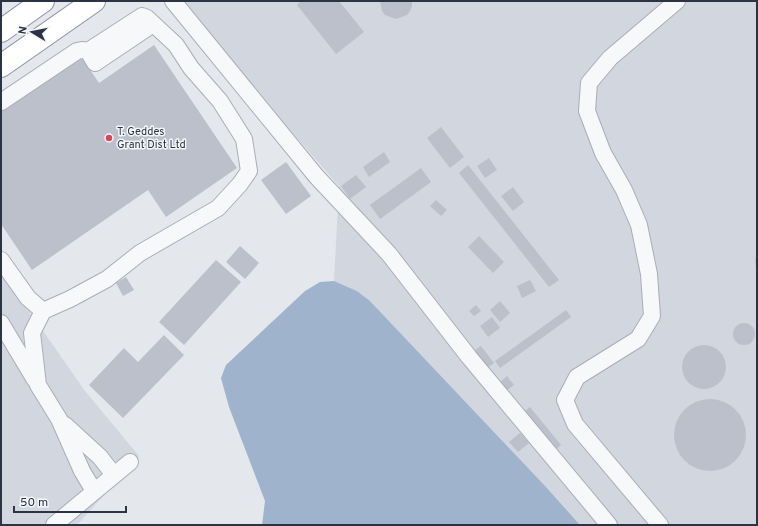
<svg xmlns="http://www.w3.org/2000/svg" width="758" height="526" font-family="Overpass,sans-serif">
<rect width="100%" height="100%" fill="#e4e7ec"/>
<g fill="#d2d6de">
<polygon points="177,1 757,1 757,525 580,525 546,487 370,301 357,291 334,281 339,186"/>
<polygon points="1,273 20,298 85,391 139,456 77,525 1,525"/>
</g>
<polygon fill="#9fb4cc" points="334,281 357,291 370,301 546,487 580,525 262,525 265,501 229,407 221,378 226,365 305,291 320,282"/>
<g fill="#bbc0ca">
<polygon points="301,1 339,1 364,32 336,54 297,5"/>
<polygon points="380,1 412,1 412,6 410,11 407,15 396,19 385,15 382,11"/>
<polygon points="154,45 237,168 166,217 148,190 32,270 1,224 1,109 80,55 99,83"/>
<polygon points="441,127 464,157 450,168 427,138"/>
<polygon points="384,152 390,162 369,177 363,167"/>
<polygon points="489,158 497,170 485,178 477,166"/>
<polygon points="286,162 311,196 286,214 261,180"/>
<polygon points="468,165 559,280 549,287 459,173"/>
<polygon points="421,168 431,182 380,219 370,205"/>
<polygon points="356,175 366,187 350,199 341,186"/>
<polygon points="513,187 524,202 513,211 501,196"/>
<polygon points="436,200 447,210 441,216 430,206"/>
<polygon points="479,236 504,262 493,273 468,247"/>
<polygon points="240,246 259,263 245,279 226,262"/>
<polygon points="757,255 757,274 755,260"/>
<polygon points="216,260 241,282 184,345 159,322"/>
<polygon points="126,277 134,290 123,296 116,283"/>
<polygon points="530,280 536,291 522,298 517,286"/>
<polygon points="500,301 510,313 500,322 490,310"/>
<polygon points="476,305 481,311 474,316 469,311"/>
<polygon points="566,310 571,317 500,368 495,361"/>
<polygon points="492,317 500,328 488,337 480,326"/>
<circle cx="744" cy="334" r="11"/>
<polygon points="164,335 184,355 123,418 89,385 124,348 138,362"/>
<circle cx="704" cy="367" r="22"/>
<polygon points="481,346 494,363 486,369 472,352"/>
<polygon points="507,376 514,385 506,391 500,382"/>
<circle cx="710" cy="435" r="36"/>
<polygon points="530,407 561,445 552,453 520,415"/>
<polygon points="520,433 529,443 518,452 509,442"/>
</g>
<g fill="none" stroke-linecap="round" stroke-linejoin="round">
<defs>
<g id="minor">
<polyline points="173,1 316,176 389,254 469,357 609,525"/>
<polyline points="88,51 142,16 147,18 176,45 191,68 220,101 244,139 249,171 240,184 218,208 140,253 107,279 70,299 43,311 32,333 38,385 59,419 82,471 94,491"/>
<polyline points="1,102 77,51 82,50 88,51 95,63 153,24"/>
<polyline points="1,260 28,298 43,311"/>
<polyline points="1,323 35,380"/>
<polyline points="65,425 100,457 114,475"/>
<polyline points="54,525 130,462"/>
<polyline points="660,525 575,424 565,400 577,377 638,339 652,316 649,274 639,225 624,190 603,153 587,111 589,83 610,58 677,1"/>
</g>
<g id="highway">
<polyline points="1,31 43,1"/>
<polyline points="1,66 94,1"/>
</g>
</defs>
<use href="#minor" stroke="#a9aeb7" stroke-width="18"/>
<use href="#highway" stroke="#8b94a3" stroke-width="24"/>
<use href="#minor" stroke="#f7f8fa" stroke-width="16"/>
<use href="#highway" stroke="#fff" stroke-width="22"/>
</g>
<circle fill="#d1495b" stroke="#f4f6f9" stroke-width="1.5" cx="109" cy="138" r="4"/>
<g text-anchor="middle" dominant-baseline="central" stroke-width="3" stroke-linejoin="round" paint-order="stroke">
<g font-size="11" fill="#2b3445" stroke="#f4f6f9" text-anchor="start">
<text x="117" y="132">T. Geddes<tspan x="117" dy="13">Grant Dist Ltd</tspan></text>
</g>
</g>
<rect width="758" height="526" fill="none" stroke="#2b3445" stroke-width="4"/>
<g transform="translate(32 32) rotate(280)" stroke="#f4f6f9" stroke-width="3" paint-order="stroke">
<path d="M0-3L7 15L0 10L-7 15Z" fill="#2b3445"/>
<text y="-6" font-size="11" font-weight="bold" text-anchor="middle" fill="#2b3445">N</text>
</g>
<path d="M14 506v6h112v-6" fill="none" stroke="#2b3445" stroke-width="2"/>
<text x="20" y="506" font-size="12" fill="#2b3445" stroke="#f4f6f9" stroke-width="3" paint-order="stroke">50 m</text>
</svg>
